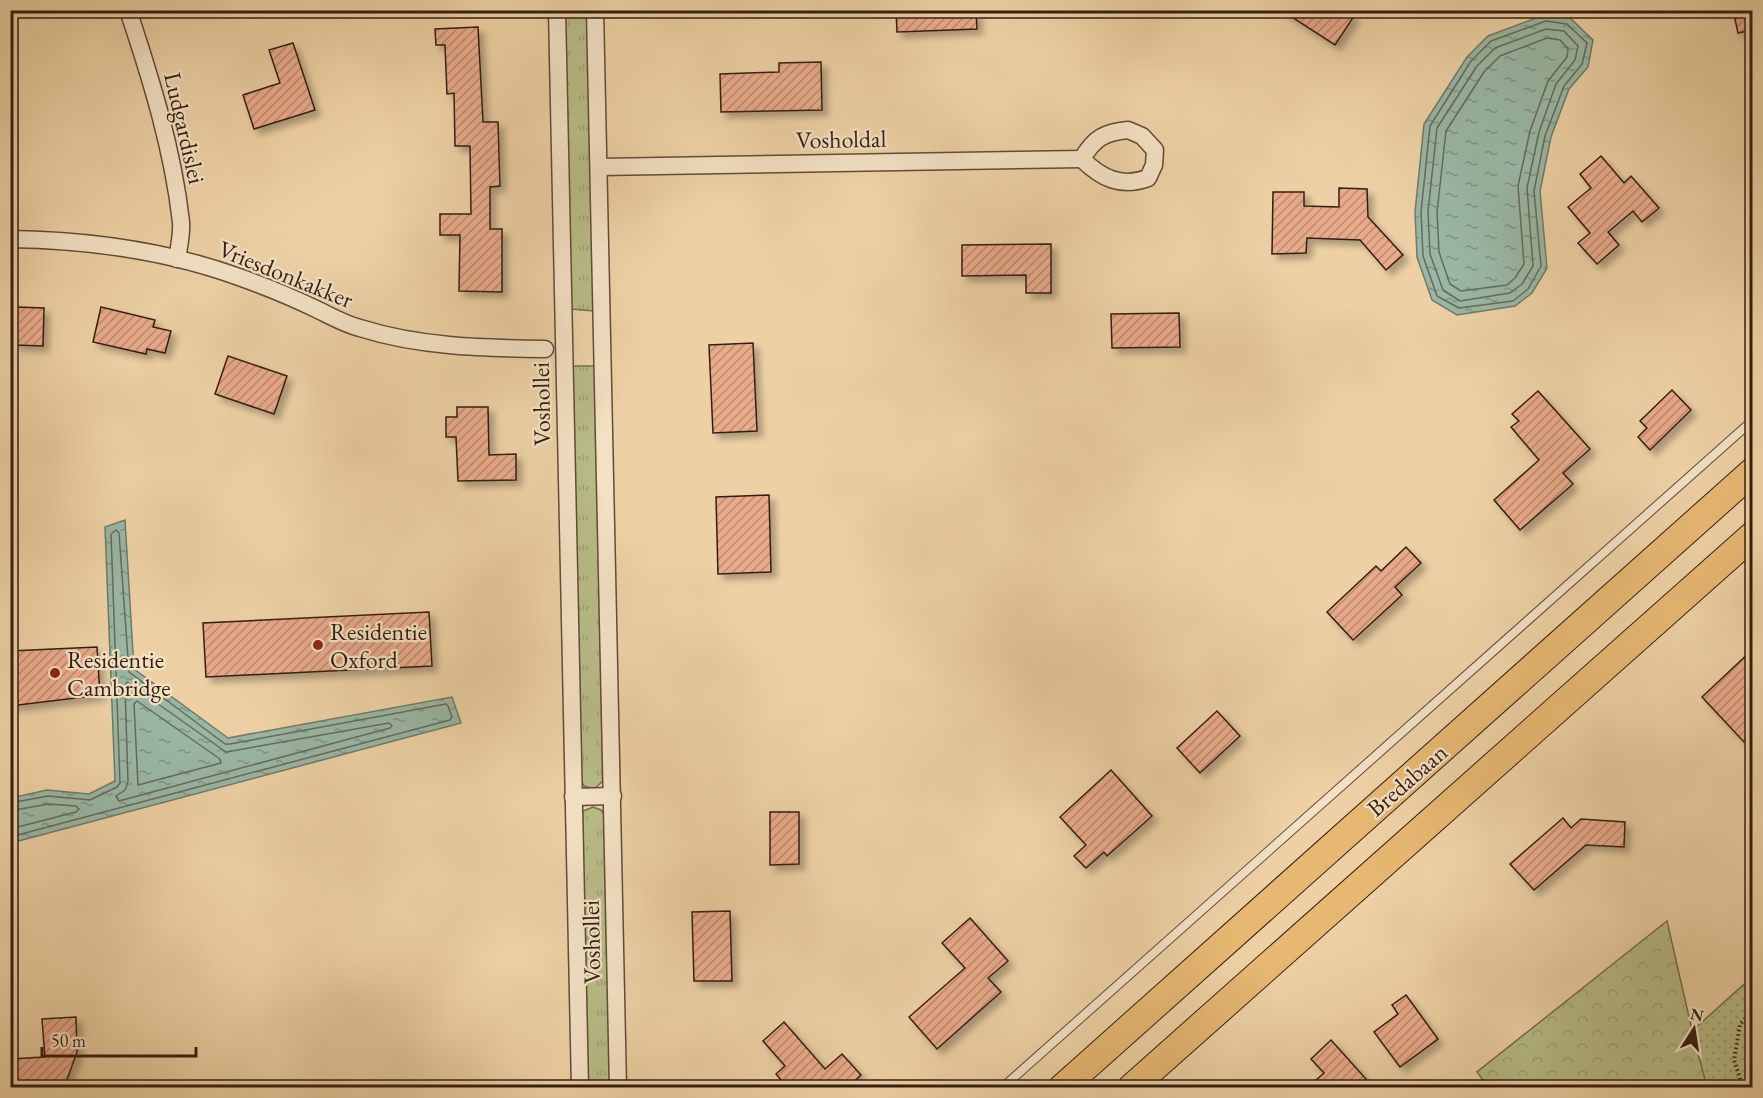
<svg xmlns="http://www.w3.org/2000/svg" width="1763" height="1098" font-family="'EB Garamond',serif">
<defs>
<pattern id="grass-tufts" width="24" height="20" patternUnits="userSpaceOnUse" patternTransform="scale(1.5)"><rect width="24" height="20" fill="#b7bc86"/><path d="M3 7l-1-3M5 7V3M7 7l1-3M15 17l-1-3M17 17v-4M19 17l1-3" fill="none" stroke="#9ea173"/></pattern>
<pattern id="forest-crowns" width="20" height="18" patternUnits="userSpaceOnUse" patternTransform="scale(1.5)"><rect width="20" height="18" fill="#b7bc86"/><path d="M2 6a3 3 0 1 1 6 0M12 15a3 3 0 1 1 6 0" fill="none" stroke="#9ea173"/></pattern>
<pattern id="park-dots" width="8" height="8" patternUnits="userSpaceOnUse" patternTransform="scale(1.5)"><rect width="8" height="8" fill="#b7bc86"/><path d="M2 2h.1M6 6h.1" fill="none" stroke="#9ea173" stroke-width="1.8" stroke-linecap="round"/></pattern>
<pattern id="water-ripples" width="26" height="14" patternUnits="userSpaceOnUse" patternTransform="scale(1.5)"><rect width="26" height="14" fill="#99b7a4"/><path d="M2 4q2-2 4 0t4 0M15 11q2-2 4 0t4 0" fill="none" stroke="#7e9484"/></pattern>
<pattern id="building-hatch" width="6" height="6" patternUnits="userSpaceOnUse" patternTransform="scale(1.5)"><rect width="6" height="6" fill="#e8aa89"/><path d="M-1 1l2-2M0 6l6-6M5 7l2-2" fill="none" stroke="#bd8a6f"/></pattern>
<filter id="shadow"><feDropShadow dx="5.5" dy="5.5" stdDeviation="3" flood-color="#0004"/></filter>
</defs>
<rect width="100%" height="100%" fill="#edd1a4"/>
<filter id="stains"><feTurbulence type="fractalNoise" baseFrequency=".00333" numOctaves="4"/><feColorMatrix values="0 0 0 0 .2 0 0 0 0 .09 0 0 0 0 .02 0 0 0 .5 -.17"/></filter>
<radialGradient id="worn" r=".72"><stop offset=".6" stop-color="#630" stop-opacity="0"/><stop offset="1" stop-color="#630" stop-opacity=".3"/></radialGradient>
<g fill="url(#grass-tufts)" stroke="#766d4c" stroke-width="1.5">
<polygon points="565,11 588,11 594,311 571,309"/>
<polygon points="572,366 595,366 603,781 594,789 584,786 581,780"/>
<polygon points="593,807 601,810 604,814 610,1087 586,1087 582,816 583,811"/>
</g>
<polygon fill="url(#forest-crowns)" stroke="#766d4c" stroke-width="1.5" points="1667,921 1692,1030 1752,1087 1488,1087 1477,1072"/>
<polygon fill="url(#park-dots)" stroke="#766d4c" stroke-width="1.5" points="1752,977 1752,1087 1707,1087 1692,1031"/>
<g fill="url(#water-ripples)" stroke="#717a6a" stroke-width="1.5">
<polygon points="1544,15 1570,18 1593,40 1588,67 1569,89 1551,137 1540,191 1547,268 1532,293 1515,306 1457,315 1432,300 1417,257 1415,212 1424,124 1467,57 1488,36"/>
<polygon points="125,520 134,669 228,738 452,697 461,723 11,843 11,798 47,790 89,794 115,781 105,527"/>
</g>
<g fill="none" stroke-linecap="round" stroke-linejoin="round">
<g stroke="#666a5b" stroke-width="1.5">
<polygon points="1546,21 1567,24 1587,43 1582,64 1564,86 1545,136 1534,191 1541,266 1528,289 1513,301 1459,308 1437,296 1423,256 1421,212 1430,126 1471,61 1491,41"/>
<polygon points="1546,29 1564,31 1578,46 1575,60 1556,84 1539,132 1527,188 1533,266 1522,284 1510,293 1460,301 1443,290 1430,254 1428,212 1437,128 1477,66 1495,48"/>
<polygon points="1547,38 1560,40 1568,49 1567,57 1548,81 1530,131 1518,186 1524,264 1515,278 1507,285 1461,291 1450,284 1439,252 1437,212 1446,131 1484,72 1500,56"/>
<polygon points="127,682 226,752 389,723 392,726 390,728 119,801 116,796 125,790 128,782 125,686"/>
<polygon points="137,701 220,759 221,763 138,785 134,704"/>
<polyline points="10,803 48,796 90,800 117,787 120,783 111,534 116,530 119,533 129,672 225,744 230,744 446,704 448,706 452,717 450,720 10,837"/>
<polyline points="10,811 48,804 76,806 79,809 76,812 10,829"/>
</g>
</g>
<g fill="url(#building-hatch)" stroke="#341e12" stroke-width="1.5" filter="url(#shadow)">
<polygon points="896,10 976,10 977,29 897,32"/>
<polygon points="1281,10 1345,10 1354,16 1335,45"/>
<polygon points="1733,10 1752,10 1752,30 1738,33"/>
<polygon points="478,27 483,122 498,122 500,186 490,187 490,229 502,229 502,292 459,291 460,235 440,235 440,214 471,214 470,146 455,146 454,93 447,94 445,45 436,45 435,29"/>
<polygon points="293,43 315,110 254,129 243,95 280,83 269,50"/>
<polygon points="821,62 822,110 721,112 720,74 779,72 779,63"/>
<polygon points="1601,156 1624,183 1631,176 1659,208 1642,222 1633,211 1608,232 1619,245 1597,264 1578,243 1590,233 1568,207 1591,188 1580,174"/>
<polygon points="1339,188 1367,189 1368,217 1403,255 1386,270 1360,240 1307,238 1306,253 1272,254 1273,192 1304,192 1304,206 1339,207"/>
<polygon points="1051,244 1051,293 1026,293 1026,275 962,276 962,245"/>
<polygon points="17,307 44,308 43,346 15,345 15,341 10,340 10,312 17,312"/>
<polygon points="101,307 155,320 153,327 171,331 165,353 147,349 146,354 93,342"/>
<polygon points="1179,313 1180,347 1112,348 1111,314"/>
<polygon points="753,343 757,431 713,433 709,345"/>
<polygon points="228,356 287,376 274,414 215,394"/>
<polygon points="1672,390 1691,410 1650,450 1638,437 1647,428 1640,421"/>
<polygon points="1538,391 1590,449 1563,473 1573,484 1520,530 1494,500 1539,460 1511,427 1519,421 1512,414"/>
<polygon points="457,407 488,407 489,455 516,454 516,480 458,481 456,437 446,437 446,417 457,417"/>
<polygon points="769,495 771,572 718,574 716,497"/>
<polygon points="1406,547 1421,563 1395,587 1402,595 1353,640 1327,612 1376,566 1381,571"/>
<polygon points="429,612 432,666 206,677 203,623"/>
<polygon points="97,647 100,695 10,706 10,651"/>
<polygon points="1752,650 1752,734 1744,742 1702,697"/>
<polygon points="1217,711 1240,736 1200,773 1177,748"/>
<polygon points="1111,770 1152,816 1107,856 1104,852 1086,868 1074,856 1086,845 1060,817"/>
<polygon points="770,812 799,812 799,864 770,865"/>
<polygon points="1563,818 1571,828 1581,819 1625,822 1624,847 1586,845 1534,890 1510,864"/>
<polygon points="730,911 732,981 694,981 692,912"/>
<polygon points="970,918 1008,961 988,978 1001,992 937,1049 909,1017 965,968 942,943"/>
<polygon points="1406,995 1438,1039 1400,1067 1374,1032 1398,1014 1392,1005"/>
<polygon points="76,1017 77,1052 64,1088 10,1088 10,1059 45,1057 42,1019"/>
<polygon points="784,1022 825,1069 842,1054 861,1075 848,1088 788,1088 776,1074 785,1066 763,1041"/>
<polygon points="1331,1040 1374,1088 1307,1088 1324,1073 1311,1059"/>
</g>
<g fill="none" stroke-linecap="round" stroke-linejoin="round">
<defs>
<polyline id="lane" points="1002,1088 1752,421"/>
<g id="street">
<path d="M128,10c23,69 45,140 53,212 1,12 -2,25 -4,37"/>
<polyline points="557,10 580,1088"/>
<polyline points="595,10 618,1088"/>
<path d="M1128,130l14,6 13,14 -1,15 -6,13c-27,10 -47,0 -66,-19 12,-21 23,-27 46,-29z"/>
<polyline points="600,167 1082,159"/>
<path d="M10,239c76,1 157,12 229,38 25,9 50,19 75,31 15,7 30,16 46,20 60,19 122,20 185,21"/>
<polyline points="573,797 613,796"/>
</g>
<g id="primary">
<polyline points="1062,1088 1752,472"/>
<polyline points="1131,1088 1752,536"/>
</g>
</defs>
<use href="#lane" stroke="#624b36" stroke-width="10"/>
<use href="#street" stroke="#624b36" stroke-width="19"/>
<use href="#primary" stroke="#341e12" stroke-width="29"/>
<polyline stroke="#341e12" stroke-width="4" stroke-dasharray="1.5 3" stroke-linecap="butt" points="1743,1088 1734,1060 1740,1024 1752,1012"/>
<use href="#lane" stroke="#f3e1c4" stroke-width="8"/>
<use href="#street" stroke="#f3e1c4" stroke-width="16"/>
<use href="#primary" stroke="#e6b872" stroke-width="27"/>
</g>
<g fill="#8f2418" stroke="#f3e1c4" stroke-width="2">
<circle cx="318" cy="645" r="6"/>
<circle cx="55" cy="673" r="6"/>
</g>
<g text-anchor="middle" dominant-baseline="central" stroke-width="4.5" stroke-linejoin="round" paint-order="stroke">
<g font-size="24" fill="#341e12" stroke="#f3e1c4">
<text transform="translate(185 128) rotate(77)">Ludgardislei</text>
<text transform="translate(841 139) rotate(-1)">Vosholdal</text>
<text transform="translate(286 274) rotate(22)">Vriesdonkakker</text>
<text transform="translate(541 404) rotate(-91)">Voshollei</text>
<text transform="translate(1407 780) rotate(-41)">Bredabaan</text>
<text transform="translate(591 942) rotate(-91)">Voshollei</text>
</g>
<g font-size="24" fill="#341e12" stroke="#f3e1c4" text-anchor="start">
<text x="330" y="631">Residentie<tspan x="330" dy="28">Oxford</tspan></text>
<text x="67" y="659">Residentie<tspan x="67" dy="28">Cambridge</tspan></text>
</g>
</g>
<rect width="1763" height="1098" fill="none" stroke="#edd1a4" stroke-width="36"/>
<rect x="12" y="12" width="1739" height="1074" fill="none" stroke="#341e12" stroke-width="3"/>
<rect x="18" y="18" width="1727" height="1062" fill="none" stroke="#341e12" stroke-width="1.5"/>
<g transform="translate(1694 1029) rotate(12)" stroke="#f3e1c4" stroke-width="4.5" paint-order="stroke">
<path d="M0-4.5L10 22L0 15L-10 22Z" fill="#341e12"/>
<text y="-9" font-size="16" font-weight="bold" text-anchor="middle" fill="#341e12">N</text>
</g>
<path d="M42 1047v9h154v-9" fill="none" stroke="#341e12" stroke-width="3"/>
<text x="51" y="1047" font-size="18" fill="#341e12" stroke="#f3e1c4" stroke-width="4.5" paint-order="stroke">50 m</text>
<rect width="100%" height="100%" filter="url(#stains)"/>
<rect width="100%" height="100%" fill="url(#worn)"/>
</svg>
